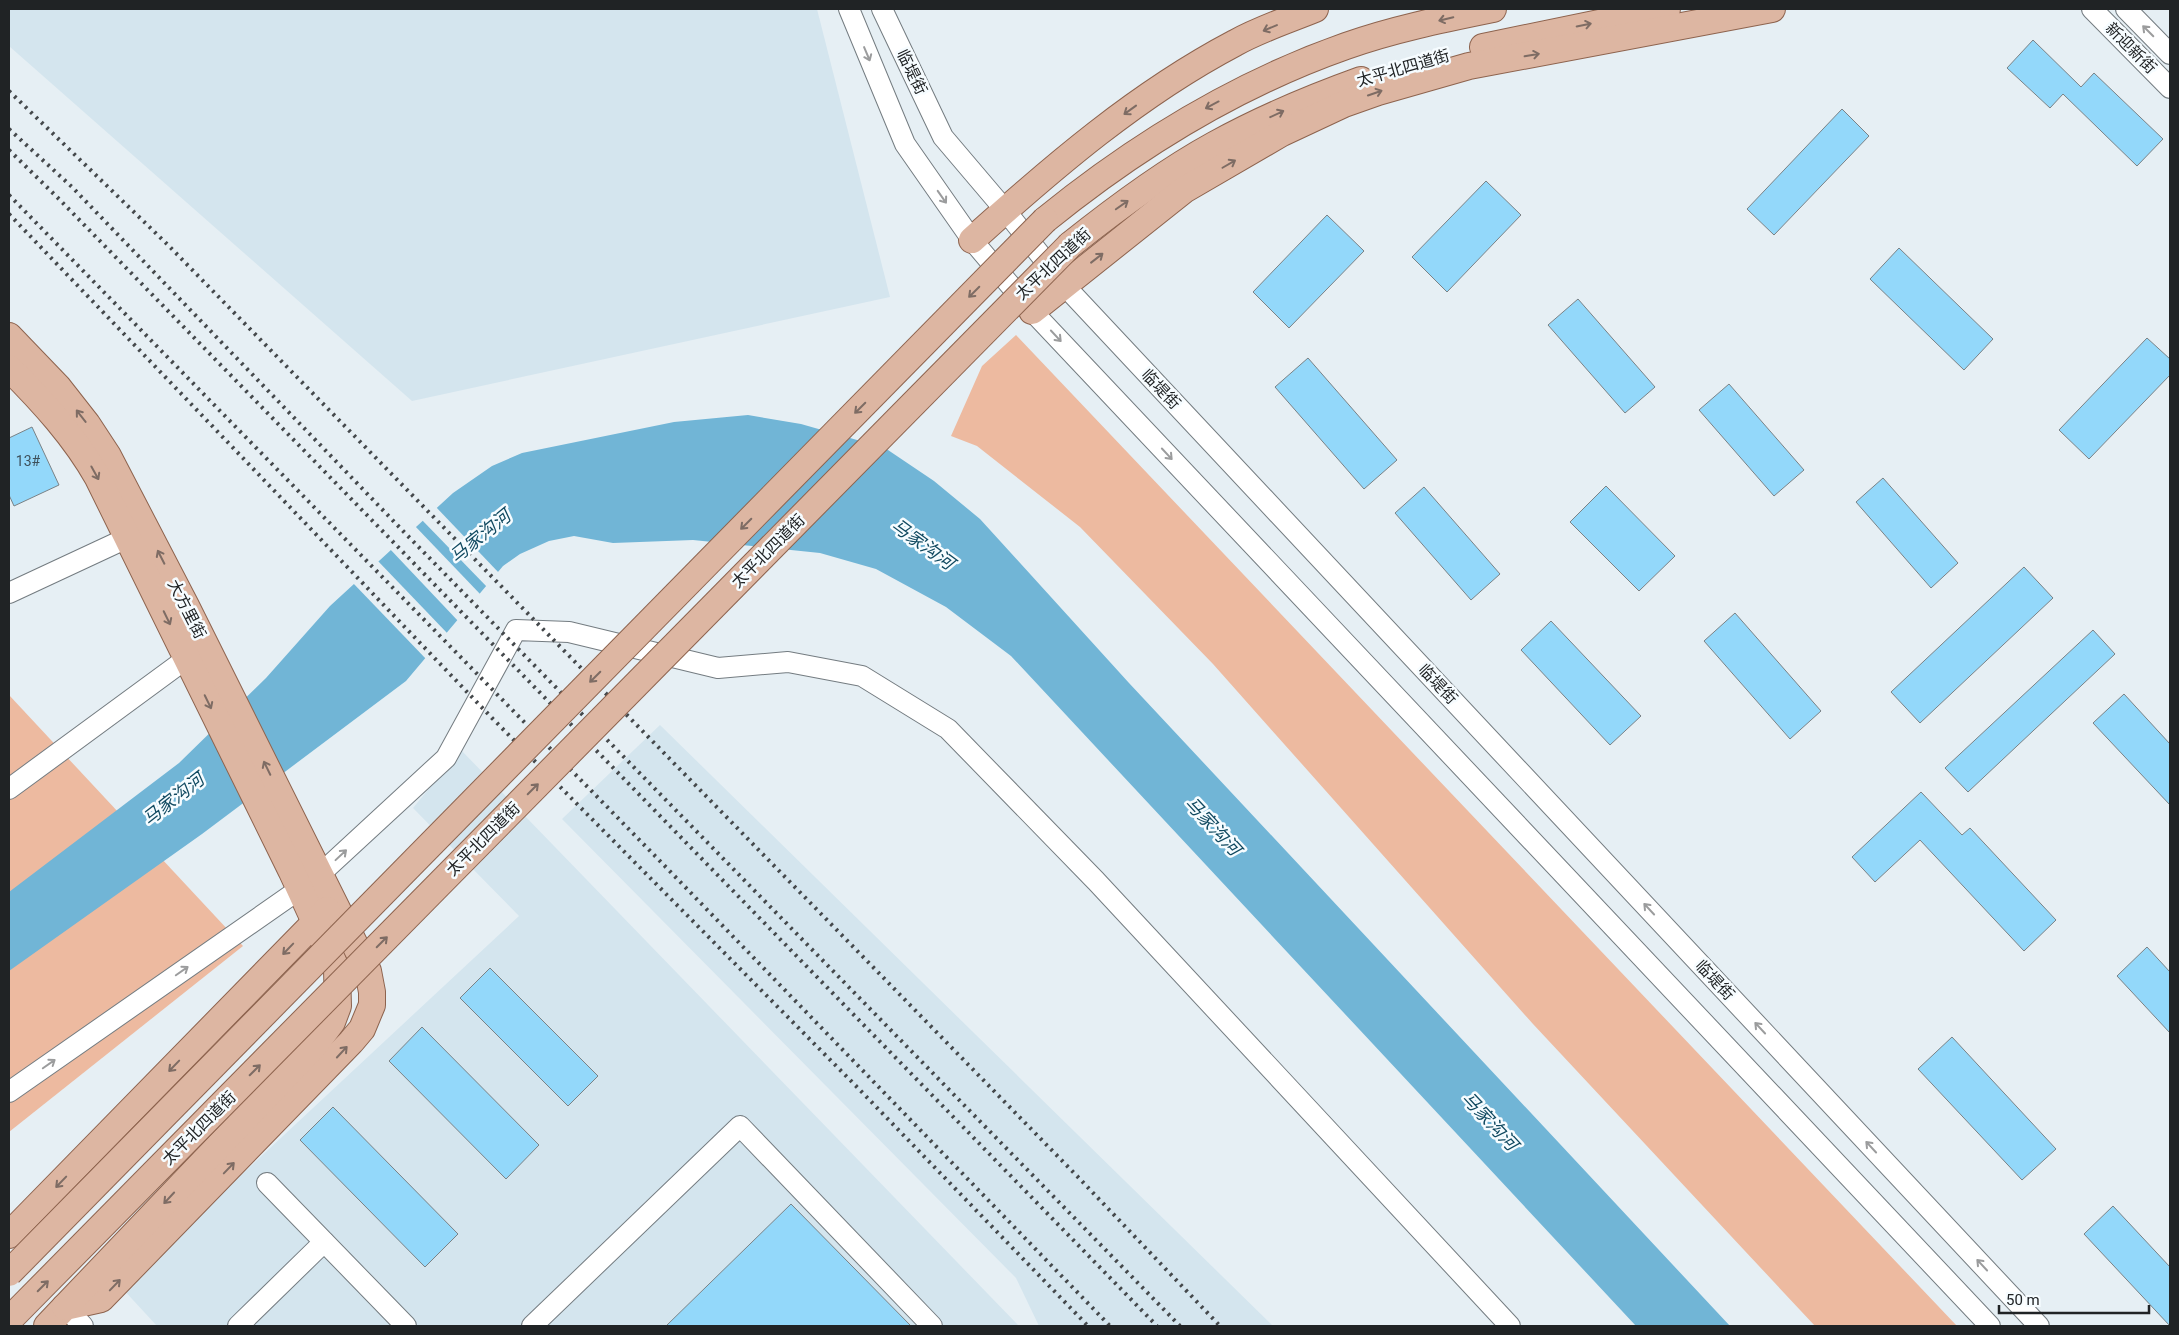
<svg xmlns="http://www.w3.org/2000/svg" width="2179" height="1335" font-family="Roboto,'Noto Sans SC',sans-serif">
<rect width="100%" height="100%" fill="#e6eff4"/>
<g fill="#d4e5ee">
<polygon points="9,9 817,9 890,297 412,401 9,46"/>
<polygon points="660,725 974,1033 1273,1326 1039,1326 1016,1278 562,819"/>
<polygon points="461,750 1019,1326 157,1326 121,1287 519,916 413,808"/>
</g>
<g fill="#edbaa0">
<polygon points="1016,335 1957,1326 1815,1326 1533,1024 1213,664 1080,527 977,446 951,436 982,366"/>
<polygon points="9,695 243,946 9,1132"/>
</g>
<polygon fill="#71b5d6" points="748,415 801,424 885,448 934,481 980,519 1129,683 1730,1326 1636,1326 1011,656 946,607 876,569 820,553 693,540 613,543 574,536 549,541 520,554 503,566 406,681 202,834 9,971 9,892 179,763 266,678 330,606 453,493 492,466 522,453 674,422"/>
<g fill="#e6eff4">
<polygon points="435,506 500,574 488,588 421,519"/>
<polygon points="414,525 481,595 459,622 389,548"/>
<polygon points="377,560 448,634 427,660 352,582"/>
</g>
<g fill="#93d8fa" stroke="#7a8286">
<polygon points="2033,40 2081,87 2094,73 2163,139 2137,166 2063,94 2050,108 2007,68"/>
<polygon points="1842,109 1869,136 1774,235 1747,209"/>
<polygon points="1486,181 1521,215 1447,292 1412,257"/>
<polygon points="1327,215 1364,251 1289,328 1253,292"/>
<polygon points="1899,248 1993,339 1964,370 1870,279"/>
<polygon points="1578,299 1655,387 1625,413 1548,325"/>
<polygon points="2147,338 2170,359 2170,375 2089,459 2059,430"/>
<polygon points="1308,358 1397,460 1364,489 1275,387"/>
<polygon points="1729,384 1804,470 1774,496 1699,410"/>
<polygon points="32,427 59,485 14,506 9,495 9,438"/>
<polygon points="1883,478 1958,563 1931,588 1856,502"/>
<polygon points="1606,486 1675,556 1639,591 1570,522"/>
<polygon points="1424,487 1500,574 1471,600 1395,513"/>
<polygon points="2024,567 2053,598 1920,723 1891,692"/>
<polygon points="1735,613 1821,711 1790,739 1704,641"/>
<polygon points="1551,621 1641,716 1610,745 1521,650"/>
<polygon points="2093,630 2115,654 1968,792 1945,768"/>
<polygon points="2124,694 2170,744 2170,805 2093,723"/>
<polygon points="1921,792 1962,835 1970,828 2056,920 2024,951 1920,840 1875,882 1852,857"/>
<polygon points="2147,947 2170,972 2170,1033 2117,976"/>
<polygon points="490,968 598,1076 568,1106 460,998"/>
<polygon points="422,1027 539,1145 506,1179 389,1061"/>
<polygon points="1952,1037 2056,1149 2022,1180 1918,1069"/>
<polygon points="333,1107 458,1234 425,1267 300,1140"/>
<polygon points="791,1204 911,1326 666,1326"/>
<polygon points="2113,1206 2170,1267 2170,1326 2084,1234"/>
</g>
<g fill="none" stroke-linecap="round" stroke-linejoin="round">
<defs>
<g id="minor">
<polyline points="849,9 905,144 972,240 1032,311 1990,1326"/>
<polyline points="882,9 943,137 1005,210 1064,285 2039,1326"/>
<polyline points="2092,9 2170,88"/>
<polyline points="2126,9 2170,54"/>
<polyline points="9,593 127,538"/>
<polyline points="9,789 186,659"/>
<polyline points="9,1092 317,877 446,758 516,630 569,632 718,668 788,662 862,676 948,729 1096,881 1510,1326"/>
<polyline points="267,1183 406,1326"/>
<polyline points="65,1307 83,1326"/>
<polyline points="238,1326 324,1242"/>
<polyline points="532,1326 740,1126 932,1326"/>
</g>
<g id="major">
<polyline points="1483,47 1667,9"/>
<path d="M1045,220c91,-74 190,-135 301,-174 48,-17 98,-27 147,-37"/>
<path d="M972,240c81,-73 166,-146 263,-197 25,-14 53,-23 80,-34"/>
<path d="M1070,245c45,-36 93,-72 144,-100 47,-26 97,-47 147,-65"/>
<polyline points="1032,311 1184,190 1282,133 1344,104 1378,92 1469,66 1772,9"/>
<polyline points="9,336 58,387 87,424 108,456 186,606 368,971 372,992 372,1005 362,1029 351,1042 101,1299 65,1307 47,1326"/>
<path d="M9,368c33,33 66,69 89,110l194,394 45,98 1,36 -6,16 -18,24 -249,261"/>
<polyline points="9,1235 327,910"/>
</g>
</defs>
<use href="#minor" stroke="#747c81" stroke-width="22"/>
<use href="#major" stroke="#8d634e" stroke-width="28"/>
<use href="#minor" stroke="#fff" stroke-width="20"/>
<use href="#major" stroke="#ddb6a2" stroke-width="26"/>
<g stroke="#44484b" stroke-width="4" stroke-dasharray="2.5 5" stroke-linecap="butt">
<polyline points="9,91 168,245 1077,1176 1220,1326"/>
<polyline points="9,129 72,187 404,532 1180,1326"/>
<polyline points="9,150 59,199 1157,1326"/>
<polyline points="9,195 659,860 1110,1326"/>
<polyline points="9,214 492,718 856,1086 1088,1326"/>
</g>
<defs>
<g id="major-bridge">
<polyline points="9,1273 1045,220"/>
<polyline points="9,1320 1070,245"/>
</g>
</defs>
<use href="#major-bridge" stroke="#8d634e" stroke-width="28" stroke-linecap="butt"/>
<use href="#major-bridge" stroke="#ddb6a2" stroke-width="26"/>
</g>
<defs><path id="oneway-shaft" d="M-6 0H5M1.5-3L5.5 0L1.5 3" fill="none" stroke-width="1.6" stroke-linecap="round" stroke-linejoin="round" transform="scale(1.25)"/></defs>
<g stroke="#7e6c64">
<use href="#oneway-shaft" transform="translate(1446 19) rotate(167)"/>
<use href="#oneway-shaft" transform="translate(1584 25) rotate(-11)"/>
<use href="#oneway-shaft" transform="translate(1270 28) rotate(157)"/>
<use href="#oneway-shaft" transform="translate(1532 55) rotate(-10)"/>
<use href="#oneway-shaft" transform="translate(1375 93) rotate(-19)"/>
<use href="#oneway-shaft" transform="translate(1212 105) rotate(152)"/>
<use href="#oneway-shaft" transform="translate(1130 110) rotate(144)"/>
<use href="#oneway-shaft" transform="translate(1277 114) rotate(-25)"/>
<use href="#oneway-shaft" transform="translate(1229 164) rotate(-30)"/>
<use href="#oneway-shaft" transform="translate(1122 205) rotate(-35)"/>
<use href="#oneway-shaft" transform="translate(1097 258) rotate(-38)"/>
<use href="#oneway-shaft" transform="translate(974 292) rotate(135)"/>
<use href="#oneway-shaft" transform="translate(860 408) rotate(135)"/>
<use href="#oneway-shaft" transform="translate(81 416) rotate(-128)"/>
<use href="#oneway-shaft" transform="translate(95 473) rotate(61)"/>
<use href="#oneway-shaft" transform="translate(746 524) rotate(135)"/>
<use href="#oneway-shaft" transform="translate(161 557) rotate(-117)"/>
<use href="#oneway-shaft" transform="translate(167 618) rotate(64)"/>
<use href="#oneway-shaft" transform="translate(595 677) rotate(135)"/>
<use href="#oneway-shaft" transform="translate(208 702) rotate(64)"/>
<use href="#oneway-shaft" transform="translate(267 768) rotate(-116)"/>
<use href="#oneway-shaft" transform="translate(533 789) rotate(-45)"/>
<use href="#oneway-shaft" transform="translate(382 942) rotate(-45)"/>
<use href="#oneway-shaft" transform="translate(288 949) rotate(134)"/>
<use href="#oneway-shaft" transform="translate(342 1052) rotate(-47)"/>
<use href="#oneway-shaft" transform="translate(174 1066) rotate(134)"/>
<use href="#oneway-shaft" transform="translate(255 1070) rotate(-45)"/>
<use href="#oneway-shaft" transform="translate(229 1168) rotate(-46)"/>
<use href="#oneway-shaft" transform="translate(61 1182) rotate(134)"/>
<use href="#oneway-shaft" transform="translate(169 1198) rotate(133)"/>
<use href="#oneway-shaft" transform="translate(115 1285) rotate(-46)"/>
<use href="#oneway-shaft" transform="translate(43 1286) rotate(-45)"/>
</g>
<g stroke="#9b9c9d">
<use href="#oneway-shaft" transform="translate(2148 31) rotate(-135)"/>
<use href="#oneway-shaft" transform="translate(867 54) rotate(67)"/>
<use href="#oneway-shaft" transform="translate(942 197) rotate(55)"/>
<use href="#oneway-shaft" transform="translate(1056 336) rotate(47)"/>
<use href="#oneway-shaft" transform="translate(1167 454) rotate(47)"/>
<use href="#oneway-shaft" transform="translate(341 855) rotate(-43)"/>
<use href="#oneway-shaft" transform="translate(1649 909) rotate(-133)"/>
<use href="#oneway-shaft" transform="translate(182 971) rotate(-35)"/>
<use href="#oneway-shaft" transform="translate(1760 1028) rotate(-133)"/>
<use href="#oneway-shaft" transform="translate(49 1064) rotate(-35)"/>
<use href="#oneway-shaft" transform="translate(1871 1147) rotate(-133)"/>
<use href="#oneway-shaft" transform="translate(1982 1265) rotate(-133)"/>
</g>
<g text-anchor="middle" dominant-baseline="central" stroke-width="5" stroke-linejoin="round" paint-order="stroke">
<g font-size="14" fill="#3d505a">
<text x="28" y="461">13#</text>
</g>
<g font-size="16" fill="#202325" stroke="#f6fcff">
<text transform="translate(2131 48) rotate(45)">新迎新街</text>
<text transform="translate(1403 68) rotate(-16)">太平北四道街</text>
<text transform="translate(912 72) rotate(64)">临堤街</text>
<text transform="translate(1053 264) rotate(-43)">太平北四道街</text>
<text transform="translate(1161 389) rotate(47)">临堤街</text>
<text transform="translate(768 551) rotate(-45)">太平北四道街</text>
<text transform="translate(187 609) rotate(63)">大方里街</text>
<text transform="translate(1438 684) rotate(47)">临堤街</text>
<text transform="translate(483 839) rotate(-45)">太平北四道街</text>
<text transform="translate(1715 980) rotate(47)">临堤街</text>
<text transform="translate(199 1128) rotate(-45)">太平北四道街</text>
</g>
<g font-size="18" font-style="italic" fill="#104960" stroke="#f6fcff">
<text transform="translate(480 536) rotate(-39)">马家沟河</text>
<text transform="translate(923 544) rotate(36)">马家沟河</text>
<text transform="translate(173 799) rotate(-38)">马家沟河</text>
<text transform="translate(1213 826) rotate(47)">马家沟河</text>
<text transform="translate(1490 1121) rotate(47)">马家沟河</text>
</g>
</g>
<rect width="2179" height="1335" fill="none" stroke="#202325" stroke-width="20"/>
<path d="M1999 1305v8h150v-8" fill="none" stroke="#202325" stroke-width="2.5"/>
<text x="2006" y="1305" font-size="15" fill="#202325" stroke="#f6fcff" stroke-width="4" paint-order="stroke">50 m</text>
</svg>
